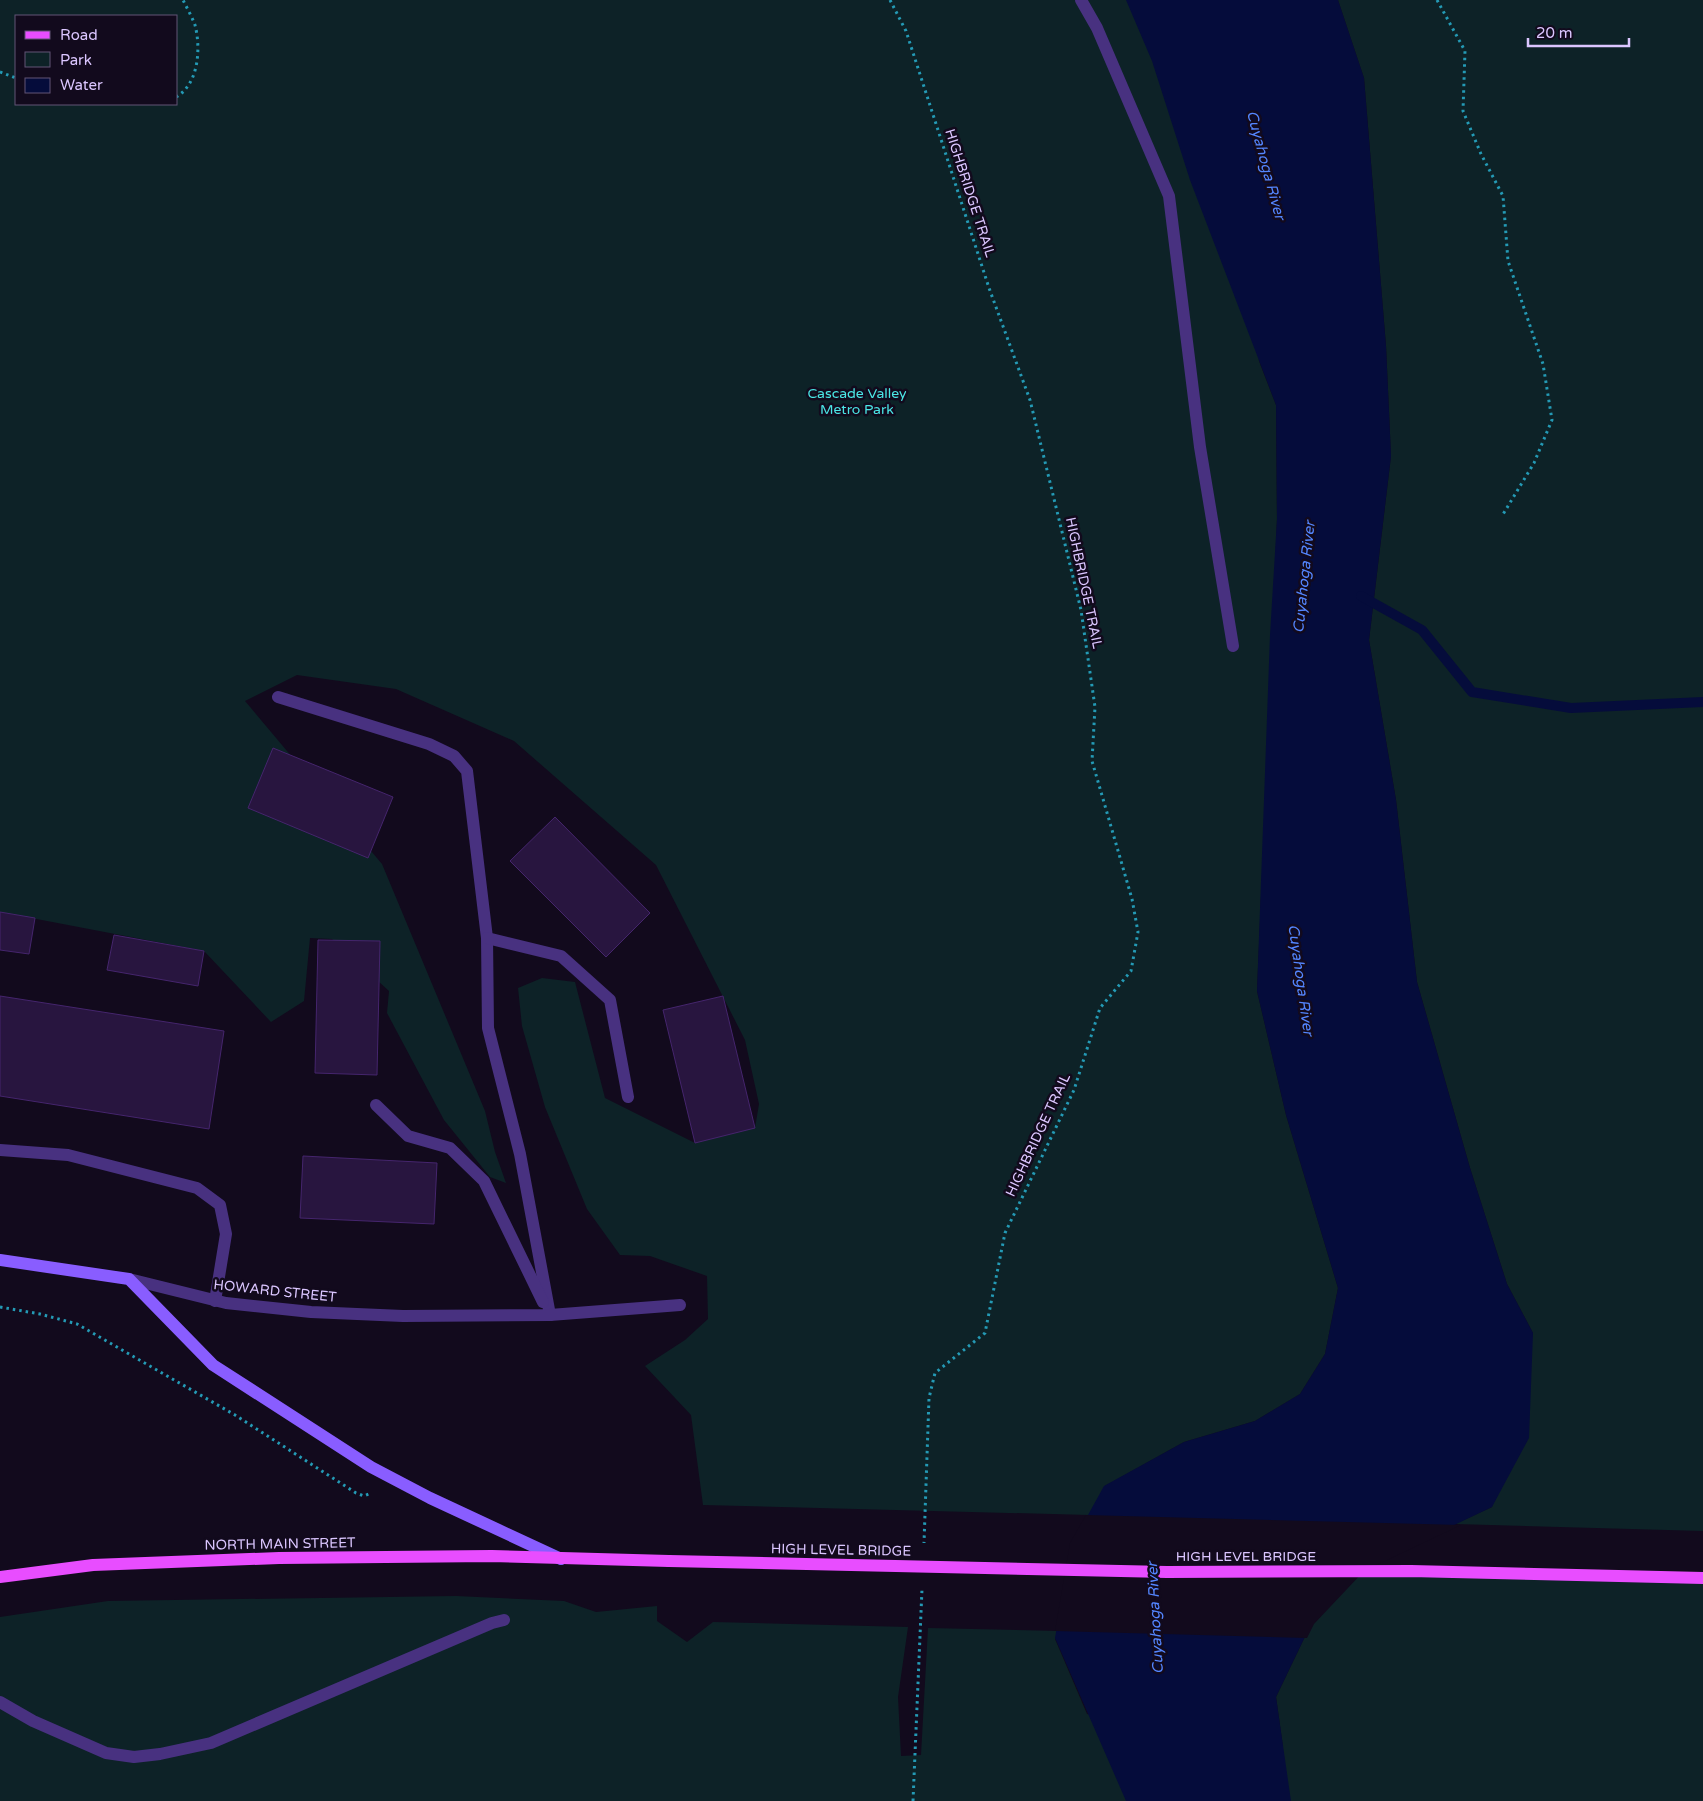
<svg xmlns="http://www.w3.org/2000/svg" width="1703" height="1801" font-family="'Varela Round',sans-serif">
<rect width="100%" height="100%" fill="#120a1d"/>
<g fill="#0d2227" fill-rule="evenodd">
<path d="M0,0h1243l16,361 17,44 1,114 -20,472 29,124 52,173 -13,66 -25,40 -45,27 -71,21 -79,44 -16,29 -386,-10 -12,-90 -46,-49 40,-26 23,-21 -1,-43 -57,-20 -30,-1 -33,-46 -42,-102 -23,-81 -4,-38 24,-10 33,4 30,116 90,45 60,-15 4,-24 -14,-64 -89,-175 -142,-124 -118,-52 -99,-14 -52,26 137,163 103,247 10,41 11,31 -16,-6 -46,-57 -57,-107 2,-22 -57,-52 -22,-1 -6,63 -33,21 -67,-71 -204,-39zM16,16h160v88h-160z"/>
<polygon points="1338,0 1703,0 1703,1531 1455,1524 1492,1507 1533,1333 1507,1284 1470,1168 1417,982 1396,800 1369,640 1391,456 1386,346 1364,78"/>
<polygon points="1362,1569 1703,1580 1703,1801 0,1801 0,1617 108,1601 456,1596 564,1601 596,1612 657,1606 657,1621 687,1642 713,1622 908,1627 898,1697 901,1756 921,1755 928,1628 1058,1631 1055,1639 1087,1714 1283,1747 1276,1697 1312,1622"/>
</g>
<polygon fill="#050c3b" points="1126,0 1338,0 1364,78 1386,346 1391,456 1369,640 1396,800 1417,982 1470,1168 1507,1284 1533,1333 1529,1438 1492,1507 1362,1569 1312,1622 1276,1697 1291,1801 1126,1801 1055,1638 1072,1544 1104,1486 1184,1442 1255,1421 1300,1394 1325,1354 1338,1288 1286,1115 1257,991 1270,635 1277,519 1276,405 1190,180 1152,61"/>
<polygon fill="#120a1d" points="1086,1515 1461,1525 1364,1571 1314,1624 1307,1638 1055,1631 1070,1543"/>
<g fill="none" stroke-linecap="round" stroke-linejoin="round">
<polyline stroke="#050c3b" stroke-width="10" points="1361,596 1422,630 1472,692 1571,708 1703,702"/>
</g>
<g fill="#28153f" stroke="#45256d">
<polygon points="273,748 393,797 368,858 248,808"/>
<polygon points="555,817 650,913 606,957 510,861"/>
<polygon points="0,912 35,918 29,954 0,950"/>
<polygon points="114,935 204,951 198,986 107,970"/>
<polygon points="318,940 380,941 377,1075 315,1073"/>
<polygon points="0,996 224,1031 209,1129 0,1096"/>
<polygon points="723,996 755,1128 695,1143 663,1010"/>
<polygon points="303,1156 437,1163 434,1224 300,1218"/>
</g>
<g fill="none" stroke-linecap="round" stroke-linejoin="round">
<g stroke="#249ab5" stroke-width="3" stroke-dasharray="2.5 4" stroke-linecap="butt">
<polyline points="890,0 906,31 989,288 1030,400 1081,610 1095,707 1092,761 1132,899 1138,932 1131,971 1100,1008 1074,1090 1005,1233 985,1333 935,1373 929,1398 924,1543"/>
<polyline points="1437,0 1465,51 1463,111 1481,154 1503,196 1508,261 1543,364 1552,420 1534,463 1502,516"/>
<polyline points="0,72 16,78"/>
<path d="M176,97c23,-13 25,-49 19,-72 -3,-8 -8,-17 -12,-25"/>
<polyline points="0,1307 40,1314 77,1324 235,1415 356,1493 364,1496 371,1493"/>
<polyline points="913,1801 922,1589"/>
</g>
<g stroke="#483180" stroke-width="12">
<polyline points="1081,0 1097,28 1169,196 1200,447 1233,646"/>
<polyline points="278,697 429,744 454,756 467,771 487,938 488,1028 520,1154 550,1315"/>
<polyline points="487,938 561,956 610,1000 628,1097"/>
<polyline points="376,1105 408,1136 450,1148 484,1181 543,1302"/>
<polyline points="0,1150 68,1155 197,1188 220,1205 226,1234 215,1301"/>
</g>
<g stroke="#483180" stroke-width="12">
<polyline points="129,1279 226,1303 311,1312 403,1316 550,1315 680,1305"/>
<polyline points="0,1702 33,1721 106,1753 134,1757 160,1754 211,1743 492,1623 504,1620"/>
</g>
<polyline stroke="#895dff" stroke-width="12" points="0,1260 129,1279 213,1365 371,1467 430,1498 561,1559"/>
<polyline stroke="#e84dff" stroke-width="12" points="0,1577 93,1565 279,1558 492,1556 669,1561"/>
<polyline stroke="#e84dff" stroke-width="12" points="669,1561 1167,1572 1411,1571 1703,1578"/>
</g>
<g text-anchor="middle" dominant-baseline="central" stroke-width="5" stroke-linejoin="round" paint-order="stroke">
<g font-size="14" fill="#dbc6ff" stroke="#120a1d">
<text transform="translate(970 193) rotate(72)">HIGHBRIDGE TRAIL</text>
<text transform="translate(1084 583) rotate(78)">HIGHBRIDGE TRAIL</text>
<text transform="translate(1038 1135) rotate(-65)">HIGHBRIDGE TRAIL</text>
<text transform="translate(275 1291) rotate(6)">HOWARD STREET</text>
<text transform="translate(280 1544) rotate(-1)">NORTH MAIN STREET</text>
<text transform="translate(841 1550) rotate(1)">HIGH LEVEL BRIDGE</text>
<text x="1246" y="1556">HIGH LEVEL BRIDGE</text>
</g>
<g font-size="14" fill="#4be6e6" stroke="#120a1d">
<text x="857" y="393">Cascade Valley<tspan x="857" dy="16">Metro Park</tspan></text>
</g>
<g font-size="15" font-style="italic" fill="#5486ff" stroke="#120a1d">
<text transform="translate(1266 165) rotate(75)">Cuyahoga River</text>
<text transform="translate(1304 577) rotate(-84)">Cuyahoga River</text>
<text transform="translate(1301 980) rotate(82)">Cuyahoga River</text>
<text transform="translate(1155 1618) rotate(-93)">Cuyahoga River</text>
</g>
</g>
<rect x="15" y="15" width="162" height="90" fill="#120a1d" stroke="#625577"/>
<rect x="25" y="31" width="25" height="8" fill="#e84dff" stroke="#625577"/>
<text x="60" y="40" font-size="15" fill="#dbc6ff">Road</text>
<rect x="25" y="52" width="25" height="15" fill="#0d2227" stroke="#625577"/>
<text x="60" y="65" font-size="15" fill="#dbc6ff">Park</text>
<rect x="25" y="78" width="25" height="15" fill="#050c3b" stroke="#625577"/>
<text x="60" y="90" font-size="15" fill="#dbc6ff">Water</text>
<path d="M1528 38v8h101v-8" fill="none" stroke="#dbc6ff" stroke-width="2.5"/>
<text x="1536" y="38" font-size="15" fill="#dbc6ff" stroke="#120a1d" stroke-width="4" paint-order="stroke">20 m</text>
</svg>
